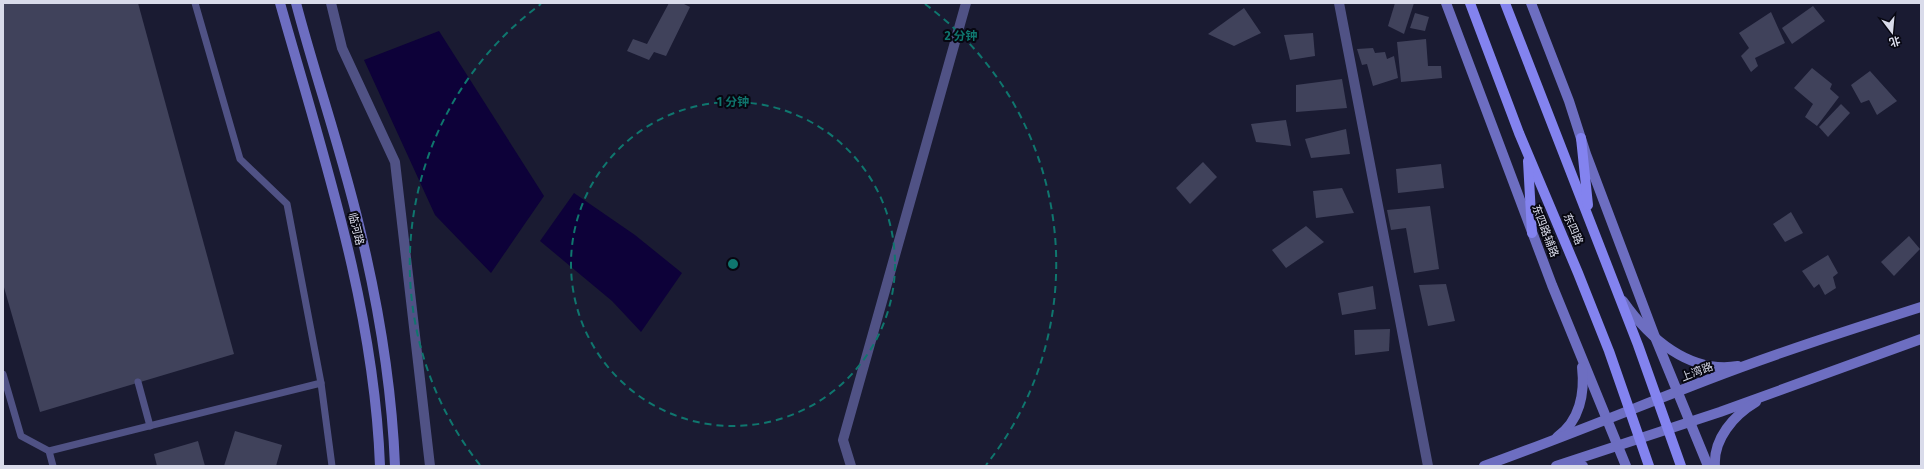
<svg xmlns="http://www.w3.org/2000/svg" width="1924" height="469" font-family="'Fira Sans','Noto Sans SC',sans-serif">
<rect width="100%" height="100%" fill="#1a1b32"/>
<g fill="#0d0139">
<polygon points="439,31 544,196 491,273 435,215 364,60"/>
<polygon points="574,193 635,235 682,273 641,332 612,301 540,241"/>
</g>
<g fill="#40425b">
<polygon points="3,3 138,3 234,354 40,412 3,284"/>
<polygon points="669,3 682,3 690,7 666,56 654,52 649,60 627,51 633,39 647,44"/>
<polygon points="1395,3 1414,3 1404,34 1388,26"/>
<polygon points="1813,6 1825,21 1792,44 1782,28"/>
<polygon points="1244,8 1261,33 1234,46 1208,34"/>
<polygon points="1771,12 1785,43 1755,58 1758,66 1751,72 1741,56 1749,48 1739,33"/>
<polygon points="1415,13 1429,17 1425,31 1410,28"/>
<polygon points="1313,33 1315,56 1290,60 1284,35"/>
<polygon points="1426,39 1428,66 1441,66 1442,78 1401,82 1397,42"/>
<polygon points="1373,48 1375,53 1385,52 1387,59 1394,56 1398,78 1373,86 1367,64 1362,65 1357,49"/>
<polygon points="1812,68 1832,84 1830,89 1839,97 1817,126 1805,117 1813,104 1794,88"/>
<polygon points="1870,71 1897,101 1877,115 1869,100 1861,103 1851,85"/>
<polygon points="1342,79 1347,108 1296,112 1296,85"/>
<polygon points="1841,104 1850,113 1828,137 1819,127"/>
<polygon points="1286,120 1291,146 1256,142 1251,124"/>
<polygon points="1346,129 1350,154 1311,158 1305,139"/>
<polygon points="1203,162 1217,177 1190,204 1176,188"/>
<polygon points="1441,164 1444,188 1398,193 1396,169"/>
<polygon points="1342,188 1354,213 1316,218 1313,191"/>
<polygon points="1430,206 1439,269 1414,273 1406,228 1391,230 1387,210"/>
<polygon points="1791,212 1803,233 1785,242 1773,224"/>
<polygon points="1306,226 1324,242 1286,268 1272,250"/>
<polygon points="1909,236 1920,249 1894,276 1881,262"/>
<polygon points="1828,255 1838,273 1833,277 1836,288 1825,295 1819,284 1814,288 1802,271"/>
<polygon points="1446,284 1455,321 1428,326 1419,285"/>
<polygon points="1373,286 1376,309 1342,315 1338,293"/>
<polygon points="1390,329 1389,351 1355,355 1354,330"/>
<polygon points="235,431 282,445 276,466 224,466"/>
<polygon points="198,441 205,466 157,466 154,454"/>
</g>
<g fill="none" stroke-linecap="round" stroke-linejoin="round">
<g stroke="#505285" stroke-width="7">
<polyline points="3,374 21,436 49,451 321,383 287,204 240,159 195,3"/>
<polyline points="138,382 150,426"/>
<polyline points="321,383 332,466"/>
<polyline points="49,451 53,466"/>
</g>
<g stroke="#505285" stroke-width="10">
<polyline points="331,3 342,48 395,162 430,466"/>
<polyline points="1339,3 1428,466"/>
<polyline points="851,466 843,440 966,3"/>
</g>
<g stroke="#6d6ec1" stroke-width="10">
<path d="M280,3c43,152 94,304 100,463"/>
<path d="M296,3c21,80 49,158 67,239 17,73 29,148 32,224"/>
<polyline points="1446,3 1552,285 1626,466"/>
<polyline points="1531,3 1569,101 1586,154 1655,337 1708,466"/>
<path d="M1623,301c26,37 66,73 115,65"/>
<path d="M1557,437c23,-16 28,-44 25,-70"/>
<path d="M1484,466c75,-27 148,-57 223,-86 70,-27 142,-50 214,-73"/>
<polyline points="1556,466 1720,412 1921,339"/>
<polyline points="1578,466 1583,466"/>
<path d="M1715,466c-2,-27 19,-51 41,-64"/>
</g>
<g stroke="#8383ef" stroke-width="10">
<polyline points="1470,3 1519,133 1578,273 1609,351 1649,466"/>
<polyline points="1505,3 1638,345 1681,466"/>
<polyline points="1581,138 1588,205"/>
<polyline points="1528,161 1532,233"/>
</g>
</g>
<g fill="none" stroke="#0f766e" stroke-width="2" stroke-dasharray="7 5">
<circle cx="733" cy="264" r="162"/>
<path d="M480 465A323 323 0 0 1 541 4M925 4A323 323 0 0 1 986 465"/>
</g>
<g text-anchor="middle" dominant-baseline="central" stroke-width="4" stroke-linejoin="round" paint-order="stroke">
<g font-size="11" fill="#d9dbea" stroke="#070711">
<text transform="translate(356 229) rotate(76)">临河路</text>
<text transform="translate(1573 229) rotate(67)">东四路</text>
<text transform="translate(1545 231) rotate(69)">东四路辅路</text>
<text transform="translate(1697 372) rotate(-21)">上湾路</text>
</g>
</g>
<circle cx="733" cy="264" r="6" fill="#0f766e" stroke="#070711" stroke-width="2"/>
<g font-size="12" text-anchor="middle" font-weight="bold" fill="#0f766e" stroke="#070711" stroke-width="4" stroke-linejoin="round" paint-order="stroke">
<text x="961" y="40">2 分钟</text>
<text x="733" y="106">1 分钟</text>
</g>
<rect width="1924" height="469" fill="none" stroke="#d9dbea" stroke-width="8"/>
<g transform="translate(1892 32) rotate(164)" stroke="#070711" stroke-width="3" paint-order="stroke">
<path d="M0-3L7 15L0 10L-7 15Z" fill="#d9dbea"/>
<text y="-6" font-size="11" font-weight="bold" text-anchor="middle" fill="#d9dbea">北</text>
</g>
</svg>
